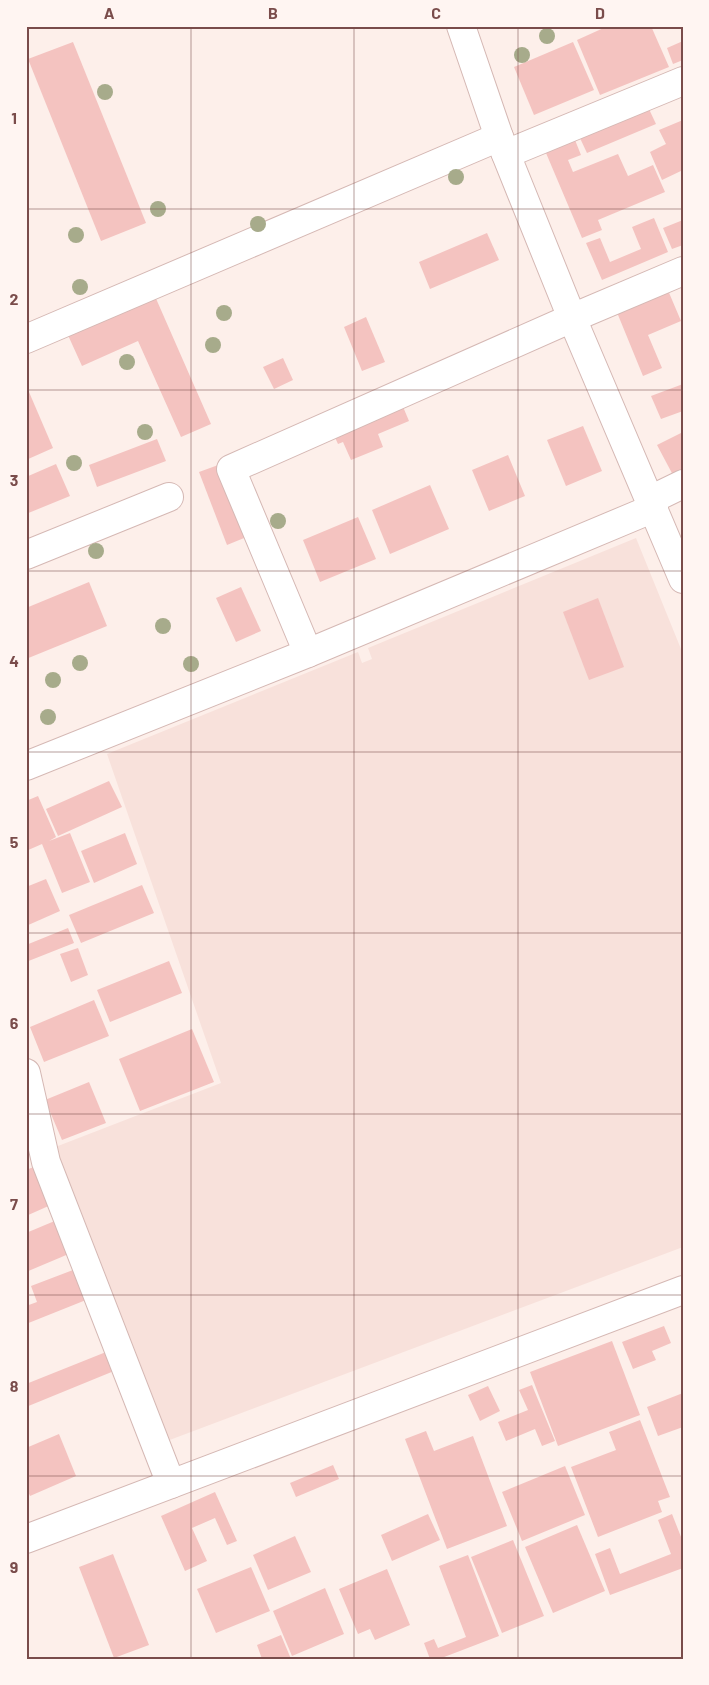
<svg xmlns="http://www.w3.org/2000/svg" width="709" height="1685" font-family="Barlow,sans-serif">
<rect width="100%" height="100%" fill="#fdefea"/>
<polygon fill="#f8e1db" points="636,538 683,654 683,1247 159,1444 45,1151 221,1083 107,754 358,652 362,663 372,659 368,648"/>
<g fill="#f4c3c0">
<polygon points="608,26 651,26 669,67 600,95 577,40"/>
<polygon points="683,41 683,60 673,64 667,48"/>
<polygon points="73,42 146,223 101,241 28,59"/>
<polygon points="573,42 594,90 534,115 514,67"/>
<polygon points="648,107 656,124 587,153 579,136"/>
<polygon points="683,120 683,170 662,180 650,152 666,144 659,130"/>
<polygon points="575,140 581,155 568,160 573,172 618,154 628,176 653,165 665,192 598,220 602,230 582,238 546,153"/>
<polygon points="654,218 668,252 602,280 586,243 600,238 610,262 641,249 632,227"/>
<polygon points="683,220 683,245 672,249 663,228"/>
<polygon points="487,233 499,260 430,289 419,262"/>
<polygon points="667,288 681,321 648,335 662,368 643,376 616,310"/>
<polygon points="154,294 211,424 181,437 138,341 82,366 67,333"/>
<polygon points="366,317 385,362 362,371 344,327"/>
<polygon points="283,358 293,380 274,389 263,367"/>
<polygon points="683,384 683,411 661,419 651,396"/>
<polygon points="26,385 53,448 26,460"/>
<polygon points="401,402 409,421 378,434 383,447 351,460 343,442 338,444 332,431"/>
<polygon points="583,426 602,471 566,486 547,440"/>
<polygon points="683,432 683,472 674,477 657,445"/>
<polygon points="157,439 166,461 97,487 89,465"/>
<polygon points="508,455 525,496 489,511 472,470"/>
<polygon points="56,464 70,496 26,514 26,477"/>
<polygon points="221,464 249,536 227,545 199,472"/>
<polygon points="430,485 449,529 390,554 372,510"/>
<polygon points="358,517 376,559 320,582 303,540"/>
<polygon points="89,582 107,626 26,659 26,608"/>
<polygon points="241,587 261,631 236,642 216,598"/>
<polygon points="598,598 624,667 589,680 563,612"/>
<polygon points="109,781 122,807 58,836 46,809"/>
<polygon points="38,796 56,837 49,841 70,833 90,882 62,893 42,844 26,851 26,801"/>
<polygon points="125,833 137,864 94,883 81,851"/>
<polygon points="46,879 60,911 26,926 26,887"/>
<polygon points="142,885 154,913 81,943 69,915"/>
<polygon points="68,928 74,943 26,962 26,945"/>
<polygon points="78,948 88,975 71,982 60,954"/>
<polygon points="169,961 182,993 110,1022 97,990"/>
<polygon points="94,1000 109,1036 44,1062 30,1027"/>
<polygon points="192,1029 214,1082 140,1111 119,1059"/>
<polygon points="89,1082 106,1123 62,1140 45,1100"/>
<polygon points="36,1166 53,1204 26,1216 26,1197 28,1196 26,1170"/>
<polygon points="57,1220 71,1253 26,1272 26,1233"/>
<polygon points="73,1270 86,1300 26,1324 26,1306 37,1302 31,1286"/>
<polygon points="664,1326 671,1343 652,1351 656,1360 633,1369 622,1342"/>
<polygon points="612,1341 640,1415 558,1446 530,1372"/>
<polygon points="106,1352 114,1371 26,1407 26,1384"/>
<polygon points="532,1385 555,1441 542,1446 535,1429 506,1441 498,1422 528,1410 519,1390"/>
<polygon points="488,1386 500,1411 480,1421 468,1395"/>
<polygon points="683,1393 683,1427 658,1436 647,1407"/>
<polygon points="640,1420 670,1497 658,1501 662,1512 598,1537 571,1467 616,1450 609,1432"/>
<polygon points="426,1431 434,1451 473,1436 507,1526 447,1549 405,1439"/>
<polygon points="59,1434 76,1476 30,1496 26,1487 26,1448"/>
<polygon points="333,1465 339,1479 296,1497 290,1483"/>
<polygon points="565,1466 585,1515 522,1541 502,1492"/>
<polygon points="215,1492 237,1541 227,1545 215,1518 192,1528 207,1561 185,1571 161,1516"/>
<polygon points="428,1514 440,1540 392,1561 381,1535"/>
<polygon points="672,1514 683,1542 683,1568 610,1595 595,1554 610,1548 620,1574 671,1554 658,1520"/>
<polygon points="577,1525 605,1591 553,1613 525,1547"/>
<polygon points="295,1536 311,1572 268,1590 253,1555"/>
<polygon points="513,1540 544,1616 502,1633 471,1557"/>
<polygon points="113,1554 149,1645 114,1658 79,1567"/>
<polygon points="468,1555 499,1636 439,1659 430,1659 424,1643 434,1639 438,1648 466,1637 439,1566"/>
<polygon points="251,1567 270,1611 216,1633 197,1589"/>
<polygon points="387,1569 410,1625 375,1640 370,1629 358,1634 339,1589"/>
<polygon points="325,1588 344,1634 292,1656 273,1611"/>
<polygon points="281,1635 291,1659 262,1659 257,1645"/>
</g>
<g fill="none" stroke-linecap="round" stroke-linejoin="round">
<defs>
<g id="minor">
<polyline points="461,26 499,137 572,318 683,579"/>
<polyline points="506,154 683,81"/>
<polyline points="26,339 499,137"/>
<polyline points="650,500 683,484"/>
<polyline points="26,555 169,497"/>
<polyline points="308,653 231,469 572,318 683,271"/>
<polyline points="26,766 308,653 654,508"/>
<polyline points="26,1073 46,1162 171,1484"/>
<polyline points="26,1539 683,1290"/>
</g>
</defs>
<use href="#minor" stroke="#d5b8b4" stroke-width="30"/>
<use href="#minor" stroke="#fff" stroke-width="28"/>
</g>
<g fill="#a7ab8b">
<circle cx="547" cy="36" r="8"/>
<circle cx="522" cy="55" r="8"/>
<circle cx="105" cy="92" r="8"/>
<circle cx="456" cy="177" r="8"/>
<circle cx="158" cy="209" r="8"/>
<circle cx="258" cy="224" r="8"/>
<circle cx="76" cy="235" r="8"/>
<circle cx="80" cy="287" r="8"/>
<circle cx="224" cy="313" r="8"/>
<circle cx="213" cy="345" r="8"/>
<circle cx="127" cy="362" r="8"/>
<circle cx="145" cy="432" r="8"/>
<circle cx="74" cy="463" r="8"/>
<circle cx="278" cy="521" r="8"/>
<circle cx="96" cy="551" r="8"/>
<circle cx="163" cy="626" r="8"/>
<circle cx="80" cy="663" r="8"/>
<circle cx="191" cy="664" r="8"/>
<circle cx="53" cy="680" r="8"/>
<circle cx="48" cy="717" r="8"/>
</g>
<path fill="none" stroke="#7a4c4b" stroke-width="1" stroke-opacity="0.55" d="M191,26v1633M354,26v1633M518,26v1633M26,209h657M26,390h657M26,571h657M26,752h657M26,933h657M26,1114h657M26,1295h657M26,1476h657"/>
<rect width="709" height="1685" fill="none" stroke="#fff5f2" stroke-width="55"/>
<rect x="28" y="28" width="654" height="1630" fill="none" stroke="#7a4c4b" stroke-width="2"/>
<g font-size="16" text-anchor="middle" font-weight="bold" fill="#7a4c4b">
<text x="109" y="19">A</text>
<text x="273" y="19">B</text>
<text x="436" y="19">C</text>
<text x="600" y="19">D</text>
<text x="14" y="124">1</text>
<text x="14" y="305">2</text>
<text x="14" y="486">3</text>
<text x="14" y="667">4</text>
<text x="14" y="848">5</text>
<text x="14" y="1029">6</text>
<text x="14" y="1210">7</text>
<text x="14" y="1392">8</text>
<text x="14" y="1573">9</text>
</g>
</svg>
